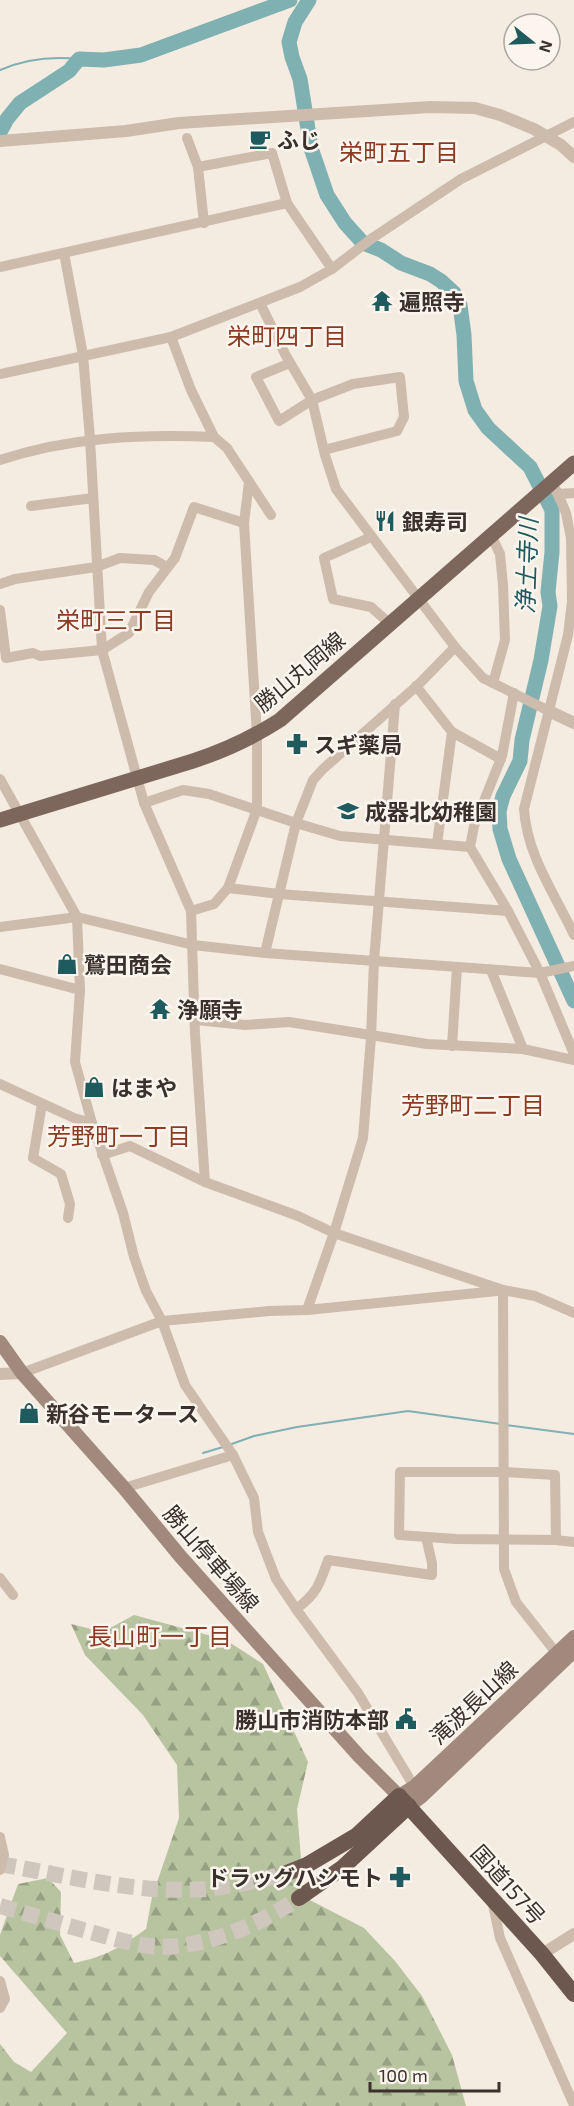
<svg xmlns="http://www.w3.org/2000/svg" width="574" height="2106" font-family="'Exo 2','Noto Sans JP',sans-serif">
<defs>
<pattern id="forest-firs" width="22" height="20" patternUnits="userSpaceOnUse" patternTransform="scale(1.5)"><rect width="22" height="20" fill="#b8c4a0"/><path d="M5 1l3.5 6h-7zM16 11l3.5 6h-7z" fill="#97a083"/></pattern>
</defs>
<rect width="100%" height="100%" fill="#f4ebe1"/>
<path fill="url(#forest-firs)" d="M134,1615l92,25 37,24 45,98 -11,47 7,88 60,31 31,33 27,35 30,59 14,51h-466v-62l14,18 17,10 36,-39 -67,-77v-21l18,-51 30,-6 13,14 -1,43 14,28c33,-7 45,-15 72,-34l6,-32 27,-79 -2,-53 -34,-50 -58,-60 -14,-31 32,8z"/>
<g fill="none" stroke-linecap="round" stroke-linejoin="round">
<g stroke="#7fb0b2" stroke-width="2">
<path d="M0,70c25,-11 52,-14 79,-11"/>
<polyline points="506,1425 574,1434"/>
<polyline points="229,1445 254,1436 297,1427 408,1411 501,1424"/>
<polyline points="203,1453 223,1447"/>
</g>
<g stroke="#7fb0b2" stroke-width="15">
<polyline points="309,0 295,22 289,42 292,57 300,79 311,148 327,195 345,223 363,243 381,250 401,263 430,274 441,281 454,293 460,305 464,335 466,381 475,410 488,428 530,467 552,510 552,552 548,592 550,606 541,660 522,740 520,761 503,796 499,811 500,829 509,859 574,1001"/>
<polyline points="0,132 7,119 20,103 69,71 79,59 104,60 141,55 290,0"/>
</g>
<g stroke="#cfc6bd" stroke-width="16" stroke-dasharray="16 8" stroke-linecap="butt">
<path d="M0,1864c67,12 137,30 206,25 28,-3 54,-9 81,-16"/>
<path d="M0,1906c28,8 56,16 83,24 30,8 63,20 94,16 44,-5 86,-24 122,-48"/>
</g>
<g stroke="#cdbbac" stroke-width="10">
<polyline points="187,138 198,167 204,223"/>
<polyline points="198,167 272,153 287,203"/>
<polyline points="64,253 83,355 90,439 102,650 144,803 191,911 195,1034 205,1182"/>
<polyline points="0,267 287,203 332,269"/>
<polyline points="260,303 285,354 312,400 325,455 336,489 455,647 483,678 549,711"/>
<polyline points="171,337 191,390 214,437 227,448 271,515"/>
<polyline points="290,363 256,377 279,421 312,400 353,384 400,377 404,417 397,431 324,450"/>
<polyline points="0,374 171,337 300,287 332,269 371,239 461,179 574,122"/>
<path d="M0,460c70,-23 141,-26 214,-23"/>
<polyline points="556,490 558,494 574,493"/>
<path d="M558,494l8,19 5,25 1,63 -4,34 -44,174c3,47 31,85 50,126"/>
<polyline points="31,506 93,498"/>
<polyline points="491,535 500,554 503,585 505,640 493,683"/>
<polyline points="371,537 324,558 333,599 371,607 389,623"/>
<polyline points="0,584 15,579 96,567 120,558 154,560 167,567"/>
<polyline points="0,610 6,658 33,653 40,656 102,650 129,633 149,592 175,558 194,507 244,523"/>
<polyline points="416,686 452,732 437,844"/>
<polyline points="514,693 502,756 474,826 470,847 508,911 540,973 574,1054"/>
<polyline points="452,732 501,759"/>
<polyline points="0,779 77,917 80,990 75,1062 92,1123 123,1213 134,1257 146,1291 162,1321 185,1385 233,1455 254,1498 258,1532 276,1579 296,1609 358,1693 418,1793"/>
<polyline points="144,803 183,790 209,794 296,823 340,836 470,847"/>
<polyline points="228,888 257,809 257,735 244,523 249,482"/>
<polyline points="191,911 214,904 228,888 279,894 508,911"/>
<polyline points="0,927 77,917 193,945 265,953 540,973 574,966"/>
<polyline points="265,953 296,823 313,780 323,769 419,684 455,647"/>
<polyline points="0,969 80,990"/>
<polyline points="491,970 523,1049"/>
<polyline points="196,1020 245,1025 289,1022 427,1044 523,1049 574,1060"/>
<polyline points="452,1046 457,967"/>
<polyline points="0,1084 74,1118 92,1123"/>
<polyline points="42,1104 33,1158 61,1174 70,1204 68,1218"/>
<polyline points="102,1155 130,1146 205,1182 298,1216 334,1233 503,1290 535,1296 574,1313"/>
<polyline points="503,1290 504,1569 516,1602 561,1659"/>
<polyline points="307,1310 334,1233 363,1138 371,1037 374,961 395,704"/>
<polyline points="22,1373 162,1321 269,1311 307,1310 497,1291"/>
<polygon points="400,1472 504,1472 555,1475 556,1540 456,1539 399,1535"/>
<polyline points="124,1488 233,1455"/>
<polyline points="556,1540 574,1542"/>
<polyline points="0,1578 13,1595"/>
<path d="M296,1609c21,-15 24,-26 32,-49l104,15v-12l-6,-26"/>
<polyline points="0,1837 4,1855 0,1870"/>
<polyline points="492,1900 500,1938 574,2105"/>
<polyline points="0,1981 5,1999 0,2008"/>
</g>
<g stroke="#cdbbac" stroke-width="12">
<polyline points="0,141 126,131 179,123 430,107 475,108 500,115 534,129 561,145 574,157"/>
<polyline points="549,711 574,723"/>
<polyline points="0,1374 22,1373"/>
<polyline points="542,1954 574,1934"/>
</g>
<g stroke="#a18a7d" stroke-width="14">
<polyline points="0,1342 22,1373 124,1488 180,1556 359,1756 399,1796 414,1787 574,1637"/>
<polyline points="409,1806 421,1797 574,1651"/>
</g>
<path stroke="#7d675c" stroke-width="15" d="M0,820l193,-59c31,-10 59,-23 87,-41l294,-257"/>
<g stroke="#6c584f" stroke-width="16">
<polyline points="287,1873 307,1865 356,1836 399,1796 542,1954 574,1994"/>
<polyline points="299,1898 342,1868 409,1806"/>
</g>
</g>
<defs>
<symbol id="cafe-bare" viewBox="-9 -9 18 18"><path d="M-5.5-4.5H6V0H3Q3 3.5 0 3.5H-2.5Q-5.5 3.5-5.5 0ZM3-3.2v2h1.7v-2ZM-6 4.5H4V6H-6Z" fill="#1f5a5e" stroke="#fbf5ee" stroke-width="2.5" paint-order="stroke"/></symbol>
<symbol id="temple-bare" viewBox="-9 -9 18 18"><path d="M0-6L5-2H3V0L6.5 2.5H4V6H1.5V3h-3V6H-4V2.5H-6.5L-3 0V-2H-5Z" fill="#1f5a5e" stroke="#fbf5ee" stroke-width="2.5" paint-order="stroke"/></symbol>
<symbol id="restaurant-bare" viewBox="-9 -9 18 18"><path d="M-5-6h1v4h1v-4h1v4h1v-4h1v5L-1.5 .5V6h-2V.5L-5-1ZM5-6V6H3V1.5H1.5Q1.5-4 5-6Z" fill="#1f5a5e" stroke="#fbf5ee" stroke-width="2.5" paint-order="stroke"/></symbol>
<symbol id="pharmacy-bare" viewBox="-9 -9 18 18"><path d="M-2-6h4v4h4v4h-4v4h-4v-4h-4v-4h4Z" fill="#1f5a5e" stroke="#fbf5ee" stroke-width="2.5" paint-order="stroke"/></symbol>
<symbol id="school-bare" viewBox="-9 -9 18 18"><path d="M0-5L7-2L0 1L-7-2ZM-4 1L0 2.5L4 1V4Q0 6-4 4Z" fill="#1f5a5e" stroke="#fbf5ee" stroke-width="2.5" paint-order="stroke"/></symbol>
<symbol id="shop-bare" viewBox="-9 -9 18 18"><path d="M-5-2.5h2.3a2.7 3.5 0 0 1 5.4 0H5L5.5 6h-11ZM-1.5-2.5h3a1.5 2.3 0 0 0-3 0Z" fill="#1f5a5e" stroke="#fbf5ee" stroke-width="2.5" paint-order="stroke"/></symbol>
<symbol id="civic-bare" viewBox="-9 -9 18 18"><path d="M-.6-6.5H3V-4.5H.6V-3L4-1V1h2V6H-6V1h2V-1L-.6-3ZM-1.2 2.5V6h2.4V2.5Z" fill="#1f5a5e" stroke="#fbf5ee" stroke-width="2.5" paint-order="stroke"/></symbol>
</defs>
<g fill-rule="evenodd">
<use href="#cafe-bare" x="245" y="124" width="30" height="30"/>
<use href="#temple-bare" x="367" y="286" width="30" height="30"/>
<use href="#restaurant-bare" x="370" y="506" width="30" height="30"/>
<use href="#pharmacy-bare" x="282" y="729" width="30" height="30"/>
<use href="#school-bare" x="333" y="796" width="30" height="30"/>
<use href="#shop-bare" x="52" y="949" width="30" height="30"/>
<use href="#temple-bare" x="145" y="994" width="30" height="30"/>
<use href="#shop-bare" x="79" y="1072" width="30" height="30"/>
<use href="#shop-bare" x="14" y="1398" width="30" height="30"/>
<use href="#civic-bare" x="391" y="1704" width="30" height="30"/>
<use href="#pharmacy-bare" x="385" y="1862" width="30" height="30"/>
</g>
<g text-anchor="middle" dominant-baseline="central" stroke-width="5" stroke-linejoin="round" paint-order="stroke">
<g font-size="22" font-weight="bold" fill="#3b302b" stroke="#fbf5ee" text-anchor="start">
<text x="277" y="139">ふじ</text>
<text x="399" y="301">遍照寺</text>
<text x="402" y="521">銀寿司</text>
<text x="314" y="744">スギ薬局</text>
<text x="365" y="811">成器北幼稚園</text>
<text x="84" y="964">鷲田商会</text>
<text x="177" y="1009">浄願寺</text>
<text x="111" y="1087">はまや</text>
<text x="46" y="1413">新谷モータース</text>
<text x="389" y="1719" text-anchor="end">勝山市消防本部</text>
<text x="383" y="1877" text-anchor="end">ドラッグハシモト</text>
</g>
<g font-size="22" fill="#3b302b" stroke="#fbf5ee">
<text transform="translate(299 671) rotate(-40)">勝山丸岡線</text>
<text transform="translate(212 1558) rotate(49)">勝山停車場線</text>
<text transform="translate(473 1702) rotate(-43)">滝波長山線</text>
<text transform="translate(509 1884) rotate(48)">国道157号</text>
</g>
<g font-size="24" fill="#8c3b22" stroke="#fbf5ee">
<text x="399" y="151">栄町五丁目</text>
<text x="287" y="335">栄町四丁目</text>
<text x="116" y="619">栄町三丁目</text>
<text x="473" y="1104">芳野町二丁目</text>
<text x="119" y="1135">芳野町一丁目</text>
<text x="160" y="1635">長山町一丁目</text>
</g>
<g font-size="24" font-style="italic" fill="#1f5a5e" stroke="#fbf5ee">
<text transform="translate(526 566) rotate(-88)">浄土寺川</text>
</g>
</g>
<g transform="translate(532 42) rotate(108)"><circle r="28" fill="#fbf5ee" stroke="#aea6a0" stroke-width="1.5"/>
<path d="M0-4.5L10 22L0 15L-10 22Z" fill="#1f5a5e"/>
<text y="-9" font-size="16" font-weight="bold" text-anchor="middle" fill="#3b302b">N</text>
</g>
<path d="M370 2082v9h129v-9" fill="none" stroke="#3b302b" stroke-width="3"/>
<text x="379" y="2082" font-size="18" fill="#3b302b" stroke="#fbf5ee" stroke-width="4.5" paint-order="stroke">100 m</text>
</svg>
